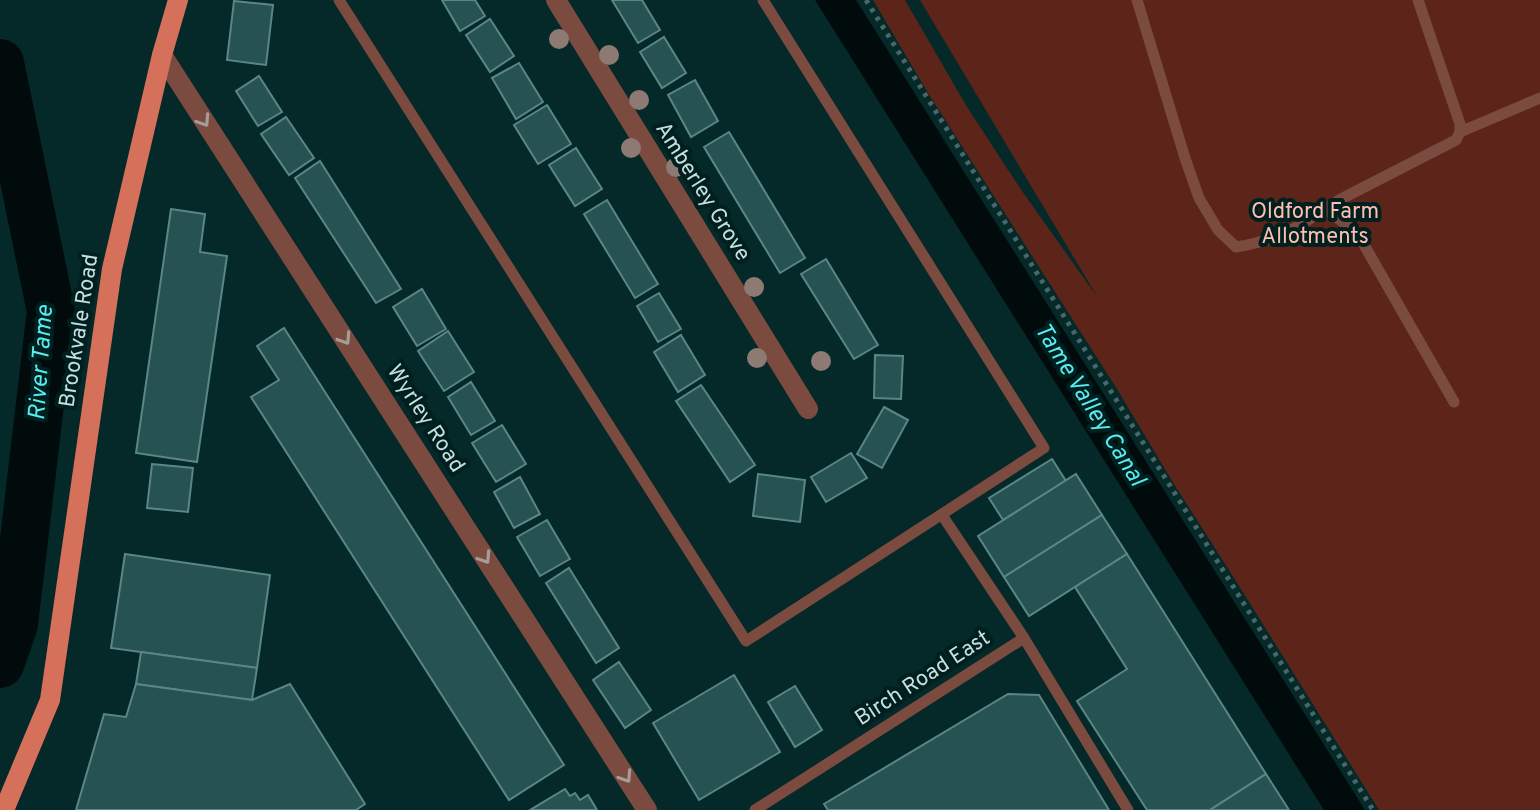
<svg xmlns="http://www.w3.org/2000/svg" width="1540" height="810" font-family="Overpass,sans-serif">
<rect width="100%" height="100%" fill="#052829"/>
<polygon fill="#5d2519" points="873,0 905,0 967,107 1022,191 1098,298 920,0 1540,0 1540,810 1379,810 1234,578 1172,481 1117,389 928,93"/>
<polygon fill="#020b0b" points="815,0 856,0 1365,810 1324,810"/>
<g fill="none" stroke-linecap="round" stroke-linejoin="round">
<polyline stroke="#020b0b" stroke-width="48" points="0,63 51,311 14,624 0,664"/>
</g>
<g fill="#265252" stroke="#598686" stroke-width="2">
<polygon points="442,0 475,0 485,16 460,31"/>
<polygon points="612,0 642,0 660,30 638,43"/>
<polygon points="234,1 273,5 266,65 227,60"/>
<polygon points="490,19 514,56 490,72 466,35"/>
<polygon points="664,37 686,73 662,88 640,52"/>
<polygon points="519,63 543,102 516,119 492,78"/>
<polygon points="259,76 282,112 258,126 236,91"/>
<polygon points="695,80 718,121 691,137 668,95"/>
<polygon points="547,105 571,144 538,164 514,125"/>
<polygon points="286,117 314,158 289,175 261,134"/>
<polygon points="729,132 805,258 780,273 704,147"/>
<polygon points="576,148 602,189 575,206 549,165"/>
<polygon points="320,161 401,289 376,303 295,178"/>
<polygon points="607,200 658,284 635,298 584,214"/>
<polygon points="171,209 205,214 200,252 227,256 197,462 136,453"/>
<polygon points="826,259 878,345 854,359 801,274"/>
<polygon points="422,289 446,329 417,346 393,307"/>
<polygon points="659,293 681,329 658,342 637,306"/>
<polygon points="284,328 564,765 509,800 251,397 279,380 257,346"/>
<polygon points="448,331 474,372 444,391 418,351"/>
<polygon points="681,335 705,375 678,392 654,352"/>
<polygon points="875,355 903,356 901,399 874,398"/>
<polygon points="471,382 495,421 471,435 448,397"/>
<polygon points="701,385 755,465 730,482 676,401"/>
<polygon points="884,407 908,420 882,468 857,454"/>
<polygon points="502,425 526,464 496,482 472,443"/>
<polygon points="851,453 867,478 826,502 811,477"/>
<polygon points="1052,459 1066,481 1003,520 989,498"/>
<polygon points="152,464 193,468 188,512 147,508"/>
<polygon points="758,474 805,480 800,522 753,516"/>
<polygon points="1076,474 1102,515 1004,577 978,536"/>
<polygon points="520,477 540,514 514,528 494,492"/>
<polygon points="1102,515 1127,554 1029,616 1004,577"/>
<polygon points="547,520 570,559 540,576 517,537"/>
<polygon points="125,554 270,575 257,668 111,648"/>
<polygon points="1127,554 1266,774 1210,810 1147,810 1077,701 1127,669 1075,587"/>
<polygon points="569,568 619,648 596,663 546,583"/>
<polygon points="141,652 257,668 252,700 136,684"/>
<polygon points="619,662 651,710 625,728 593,680"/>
<polygon points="734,675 780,752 699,800 653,723"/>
<polygon points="136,684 252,700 290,684 365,804 356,810 76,810 104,714 126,717"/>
<polygon points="795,686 822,730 795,747 768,702"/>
<polygon points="1008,694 1039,695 1109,810 828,810 824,804"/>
<polygon points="1266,774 1289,810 1210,810"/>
<polygon points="565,789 570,796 575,793 580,800 588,795 597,810 530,810"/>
</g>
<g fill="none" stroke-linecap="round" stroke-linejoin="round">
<polyline stroke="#496768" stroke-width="5" stroke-dasharray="4 6" stroke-linecap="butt" points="866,0 1373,810"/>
<g stroke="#7c4b40" stroke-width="11">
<polyline points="339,0 746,641 1044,448 763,0"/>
<path d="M1137,0l48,158 14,40 19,32 18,17c37,-6 59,-17 89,-38l22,16 16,18 91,159"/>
<polyline points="1460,132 1540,98"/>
<polyline points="1325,209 1341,199 1456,140 1460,132 1460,124 1418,0"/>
<polyline points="942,515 1024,638 1128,810"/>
<polyline points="755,810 1024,638"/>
</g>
<g stroke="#7c4b40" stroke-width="20">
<polyline points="556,0 808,409"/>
<polyline points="162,55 647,810"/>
</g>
<polyline stroke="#d5705a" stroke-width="20" points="4,810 50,700 112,269 162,55 178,0"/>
</g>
<g fill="#8d7b73">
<circle cx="559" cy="39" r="10"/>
<circle cx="609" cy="55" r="10"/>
<circle cx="639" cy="100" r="10"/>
<circle cx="631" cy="148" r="10"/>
<circle cx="676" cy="167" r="10"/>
<circle cx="754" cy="287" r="10"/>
<circle cx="757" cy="358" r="10"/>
<circle cx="821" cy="361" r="10"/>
</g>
<defs><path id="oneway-chevron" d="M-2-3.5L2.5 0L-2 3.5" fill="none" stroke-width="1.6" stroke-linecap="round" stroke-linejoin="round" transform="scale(2)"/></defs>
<g stroke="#a59c97">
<use href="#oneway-chevron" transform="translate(204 121) rotate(57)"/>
<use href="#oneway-chevron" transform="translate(345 339) rotate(57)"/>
<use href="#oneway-chevron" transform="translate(485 558) rotate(57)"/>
<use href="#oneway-chevron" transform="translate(626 777) rotate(57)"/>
</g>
<g text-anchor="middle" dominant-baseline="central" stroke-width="8" stroke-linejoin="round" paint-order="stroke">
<g font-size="22" fill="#c7dede" stroke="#001f1f">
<text transform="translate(702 192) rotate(58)">Amberley Grove</text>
<text transform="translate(80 331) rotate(-81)">Brookvale Road</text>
<text transform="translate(425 419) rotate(57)">Wyrley Road</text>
<text transform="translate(923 679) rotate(-33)">Birch Road East</text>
</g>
<g font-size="22" fill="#fdbfb0" stroke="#001f1f">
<text x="1315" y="212">Oldford Farm<tspan x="1315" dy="25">Allotments</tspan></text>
</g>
<g font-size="24" font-style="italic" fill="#57ecef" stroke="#001f1f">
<text transform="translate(42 363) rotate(-86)">River Tame</text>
<text transform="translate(1089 405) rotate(58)">Tame Valley Canal</text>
</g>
</g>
</svg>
